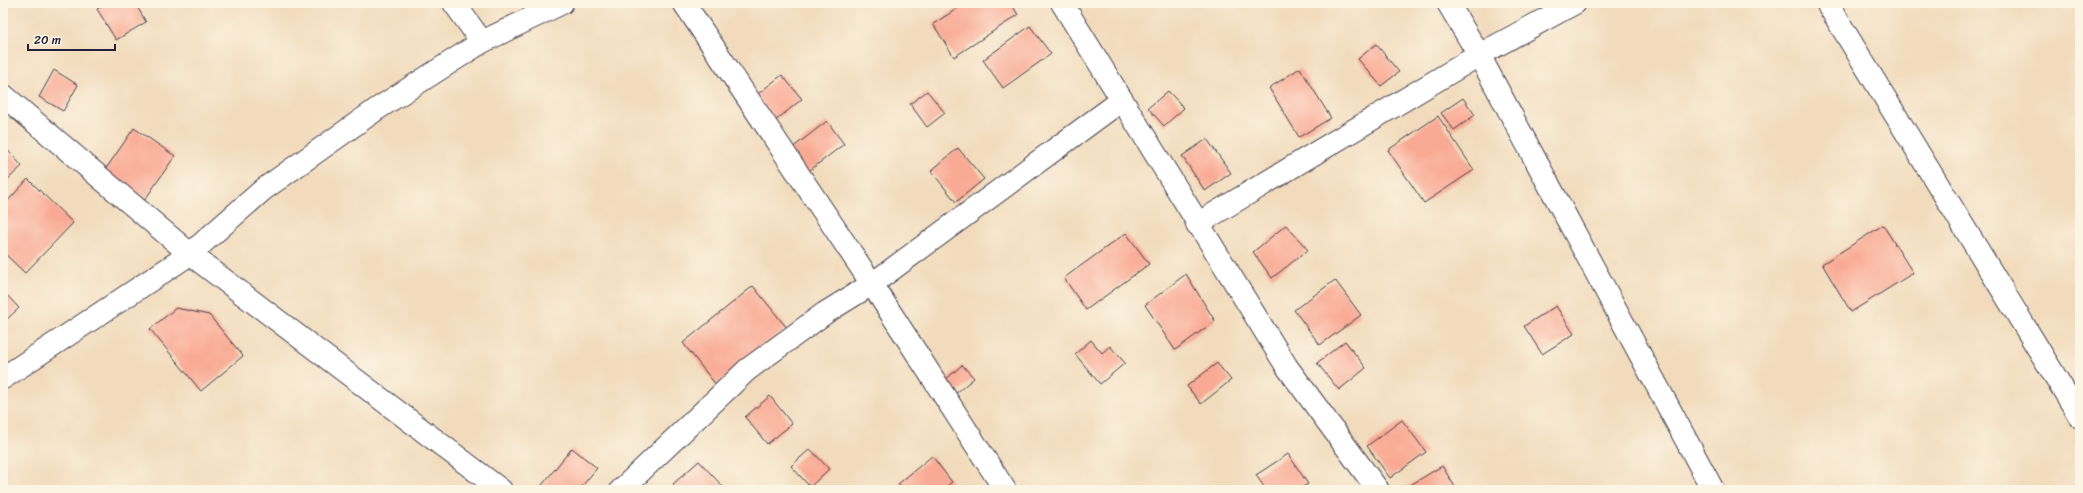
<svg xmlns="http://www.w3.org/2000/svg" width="2083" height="493" font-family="Sriracha,sans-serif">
<rect width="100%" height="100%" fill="#fcf5e5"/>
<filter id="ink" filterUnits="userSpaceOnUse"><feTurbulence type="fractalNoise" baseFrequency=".025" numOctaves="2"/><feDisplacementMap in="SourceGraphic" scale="8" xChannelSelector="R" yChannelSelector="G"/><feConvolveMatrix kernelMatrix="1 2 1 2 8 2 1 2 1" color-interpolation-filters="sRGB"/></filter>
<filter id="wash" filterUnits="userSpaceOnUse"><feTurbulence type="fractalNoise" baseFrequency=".012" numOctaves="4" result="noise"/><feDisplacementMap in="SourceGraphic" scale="16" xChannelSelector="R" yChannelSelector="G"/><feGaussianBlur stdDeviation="0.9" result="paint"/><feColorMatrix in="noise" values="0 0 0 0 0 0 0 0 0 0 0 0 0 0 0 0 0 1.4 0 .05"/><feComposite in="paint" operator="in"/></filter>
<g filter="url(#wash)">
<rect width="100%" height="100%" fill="#f2dbbc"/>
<g id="blocks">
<g fill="#f9aa94">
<polygon points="107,3 135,3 146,22 116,40 97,9"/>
<polygon points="966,3 1011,3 1018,15 954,57 933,24"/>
<polygon points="1030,26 1051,54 1003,88 983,60"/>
<polygon points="1376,44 1399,72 1381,86 1358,59"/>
<polygon points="1300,68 1331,118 1299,137 1269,88"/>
<polygon points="54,70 78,85 63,111 39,97"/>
<polygon points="782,75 802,99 770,125 750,100"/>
<polygon points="927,91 945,113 927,127 910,104"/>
<polygon points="1168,91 1184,108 1164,126 1148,108"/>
<polygon points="1463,98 1475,115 1454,130 1441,113"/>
<polygon points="1438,116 1474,170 1424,203 1388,150"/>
<polygon points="827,121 844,144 805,174 787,152"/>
<polygon points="134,128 175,156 144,201 103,173"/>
<polygon points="1207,139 1231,173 1205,191 1182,156"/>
<polygon points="3,145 22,166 3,184"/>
<polygon points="958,148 984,179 956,202 931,171"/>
<polygon points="28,179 73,223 25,273 3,252 3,206"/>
<polygon points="1286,225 1308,250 1272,278 1253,252"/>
<polygon points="1883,225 1913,273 1851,312 1822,264"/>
<polygon points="1126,233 1149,264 1086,310 1064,278"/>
<polygon points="1186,274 1215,321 1175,350 1145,305"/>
<polygon points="1335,280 1361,315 1320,345 1294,310"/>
<polygon points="753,286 787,328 716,385 683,343"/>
<polygon points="3,291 19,308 3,323"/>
<polygon points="1556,306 1574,334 1542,354 1524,326"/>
<polygon points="176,308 209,315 243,356 201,391 150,329"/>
<polygon points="1091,340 1102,353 1110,346 1125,363 1100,384 1075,354"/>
<polygon points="1345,341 1366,368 1339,390 1317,363"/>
<polygon points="1217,363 1231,380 1201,404 1187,386"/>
<polygon points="962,365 974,378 954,395 943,382"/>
<polygon points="770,396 792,424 767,444 745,417"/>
<polygon points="1402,420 1426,452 1390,478 1367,446"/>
<polygon points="572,448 597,468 579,490 538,490"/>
<polygon points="810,449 829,469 810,487 791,466"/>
<polygon points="1288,454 1308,484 1298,490 1266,490 1256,475"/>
<polygon points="932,456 952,482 942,490 903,490 898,484"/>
<polygon points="699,461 726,490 678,490 673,484"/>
<polygon points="1442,466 1457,490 1402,490"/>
</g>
</g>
</g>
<g filter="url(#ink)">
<use href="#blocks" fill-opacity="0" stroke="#413e4e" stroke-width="1"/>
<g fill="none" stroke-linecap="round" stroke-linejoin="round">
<defs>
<g id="street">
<polyline points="454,3 482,42"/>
<polyline points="684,3 872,284 1005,490"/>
<polyline points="1062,3 1287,367 1378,490"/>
<polyline points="1448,3 1479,55 1713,490"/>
<polyline points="1827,3 2080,417"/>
<polyline points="3,95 190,254 501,490"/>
<polyline points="1197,224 1479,55 1575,3"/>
<polyline points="3,378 190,254 264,189 377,109 482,42 562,3"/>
<polyline points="621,490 747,370 825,313 872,284 1122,100"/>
</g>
</defs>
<use href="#street" stroke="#413e4e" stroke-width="24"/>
<use href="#street" stroke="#fff" stroke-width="22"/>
</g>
</g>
<rect width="2083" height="493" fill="none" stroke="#fcf5e5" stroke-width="16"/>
<path d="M28 44v6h87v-6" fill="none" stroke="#22223b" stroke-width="2"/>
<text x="34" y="44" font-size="12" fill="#22223b" stroke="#fcf5e5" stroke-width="3" paint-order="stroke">20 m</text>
</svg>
